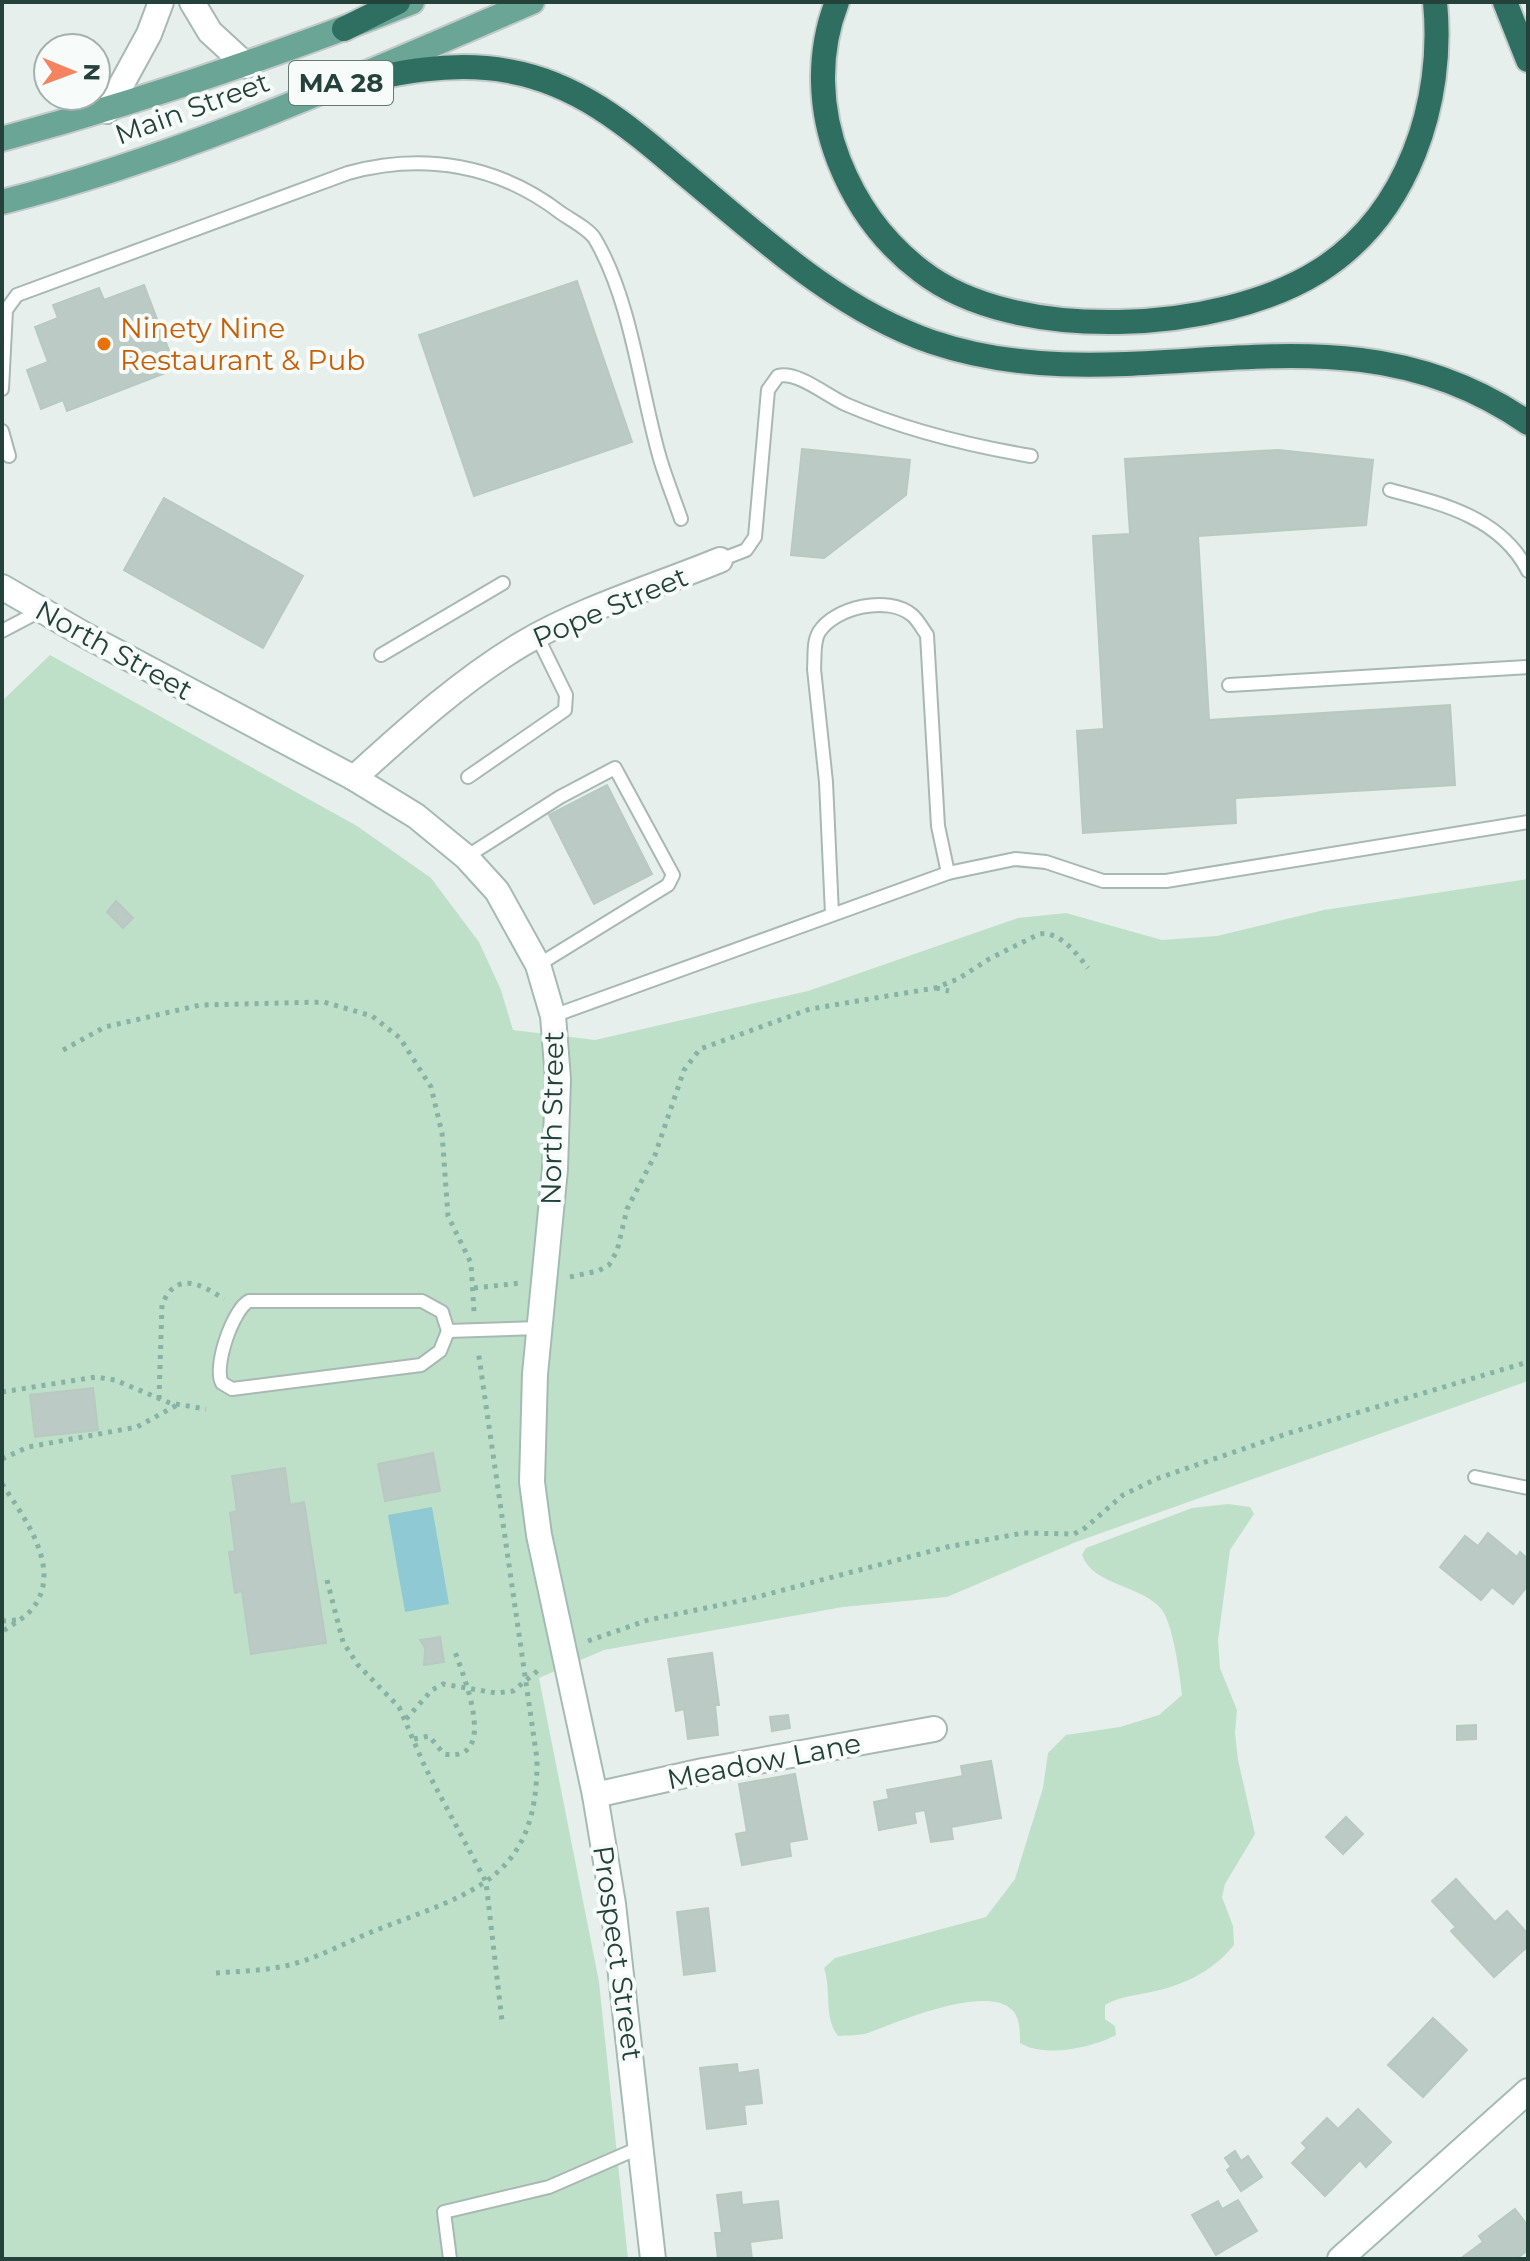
<svg xmlns="http://www.w3.org/2000/svg" width="1530" height="2261" font-family="Montserrat,sans-serif">
<rect width="100%" height="100%" fill="#e6efeb"/>
<g fill="#bfe0c8">
<polygon points="50,655 357,826 431,878 479,942 501,990 513,1030 595,1040 808,991 1018,918 1066,913 1162,940 1217,936 1324,910 1528,879 1528,1381 1076,1542 947,1597 843,1607 604,1650 539,1678 599,1982 628,2259 2,2259 2,701"/>
<path d="M1228,1504l22,3 4,7 -24,36 -12,90 2,28 17,42 -2,23 3,27 17,74 -30,50 -3,13 11,29 1,19c-23,29 -57,43 -93,49 -15,3 -24,4 -36,11v14l10,7 1,9c-24,13 -72,23 -96,8 0,-11 0,-27 -9,-34 -27,-24 -114,13 -143,24 -9,3 -21,2 -30,3 -15,-20 -6,-45 -14,-68l11,-10 151,-41 29,-38 28,-91 5,-35 18,-18 54,-8 39,-12 23,-20c-2,-19 -9,-71 -20,-85 -19,-25 -69,-24 -80,-55l4,-7 106,-40z"/>
</g>
<polygon fill="#8ec9d4" points="432,1507 449,1604 405,1612 388,1515"/>
<g fill="#bbcac4" stroke="#b8c9c2" stroke-width="2">
<polygon points="577,281 632,442 474,496 419,335"/>
<polygon points="144,285 176,369 67,411 63,400 41,409 27,370 48,362 35,327 58,318 53,305 99,288 104,300"/>
<polygon points="802,449 910,460 906,495 824,558 791,555"/>
<polygon points="1278,450 1373,460 1366,525 1198,536 1209,720 1450,705 1455,785 1235,798 1236,823 1083,833 1077,731 1104,729 1093,536 1130,534 1125,459"/>
<polygon points="164,498 303,576 263,648 124,570"/>
<polygon points="607,785 652,874 594,904 549,815"/>
<polygon points="116,901 133,918 123,928 107,912"/>
<polygon points="93,1388 98,1430 35,1437 30,1395"/>
<polygon points="433,1453 440,1491 385,1501 378,1464"/>
<polygon points="285,1468 290,1505 304,1502 326,1643 251,1654 242,1591 235,1593 229,1552 235,1551 230,1513 237,1511 232,1476"/>
<polygon points="1488,1533 1517,1557 1520,1552 1528,1559 1528,1585 1513,1604 1492,1587 1481,1600 1440,1567 1465,1536 1478,1546"/>
<polygon points="440,1637 444,1662 424,1665 425,1648 420,1640"/>
<polygon points="712,1653 719,1705 715,1705 718,1735 688,1739 684,1709 676,1711 668,1659"/>
<polygon points="788,1715 790,1728 772,1731 770,1717"/>
<polygon points="1476,1725 1476,1739 1457,1740 1457,1726"/>
<polygon points="991,1761 1001,1818 951,1827 953,1839 931,1842 925,1810 914,1812 916,1823 879,1830 874,1802 889,1799 887,1790 963,1776 961,1766"/>
<polygon points="795,1774 807,1839 789,1842 791,1856 742,1865 736,1834 747,1832 739,1784"/>
<polygon points="1346,1817 1363,1834 1343,1854 1326,1837"/>
<polygon points="1456,1879 1495,1922 1507,1911 1528,1934 1528,1946 1494,1977 1451,1931 1456,1927 1432,1901"/>
<polygon points="708,1908 715,1971 684,1975 677,1912"/>
<polygon points="1433,2018 1467,2050 1423,2097 1388,2065"/>
<polygon points="737,2064 738,2073 758,2070 762,2103 744,2105 746,2124 707,2129 700,2068"/>
<polygon points="1358,2109 1391,2142 1366,2167 1360,2160 1325,2196 1292,2163 1307,2148 1302,2143 1327,2118 1338,2129"/>
<polygon points="1235,2151 1241,2161 1248,2156 1262,2177 1241,2191 1227,2170 1231,2167 1225,2158"/>
<polygon points="741,2192 742,2205 778,2201 782,2238 750,2242 752,2259 718,2259 715,2233 722,2233 717,2195"/>
<polygon points="1238,2200 1257,2231 1216,2255 1192,2215 1218,2201 1222,2209"/>
<polygon points="1515,2209 1528,2226 1528,2250 1516,2259 1460,2259 1483,2242 1479,2236"/>
</g>
<g fill="none" stroke-linecap="round" stroke-linejoin="round">
<defs>
<g id="lane">
<path d="M2,389l4,-79 11,-15 331,-122c76,-21 151,-8 213,40 10,7 28,16 34,26 36,61 45,149 64,216 6,22 15,43 22,64"/>
<polyline points="2,431 9,456"/>
<path d="M1390,490c54,14 111,28 138,81"/>
<path d="M720,560l26,-10 9,-13 13,-147 10,-14c20,-5 49,20 67,28 60,26 121,41 186,52"/>
<polyline points="2,631 40,611"/>
<polyline points="381,655 503,583"/>
<polyline points="1229,685 1528,667"/>
<polyline points="468,777 565,710 566,695 537,636"/>
<polyline points="466,857 560,797 615,768 673,875 668,885 538,965"/>
<path d="M832,914l-6,-132 -12,-113c1,-12 -1,-27 5,-37 16,-25 69,-37 93,-17 6,5 10,13 15,20l11,191 10,47 67,-14 31,3 57,19h63l362,-59"/>
<polyline points="553,1016 948,873"/>
<path d="M249,1301h173l20,11 6,19 -8,20 -19,14 -189,24 -10,-6c-9,-16 11,-74 27,-82z"/>
<polyline points="448,1331 540,1328"/>
<polyline points="1475,1477 1528,1488"/>
<polyline points="450,2259 444,2212 549,2187 641,2147"/>
</g>
<g id="street">
<polyline points="192,2 210,32 247,66"/>
<polyline points="107,111 149,34 161,2"/>
<path d="M354,778c53,-48 106,-97 168,-134 61,-36 132,-57 198,-84"/>
<polyline points="595,1795 703,1771 934,1729"/>
</g>
<g id="secondary">
<polyline points="2,587 83,634 354,778 416,816 466,857 497,891 538,965 553,1016 558,1079 555,1169 535,1374 532,1482 539,1535 595,1795 613,1904 653,2259"/>
<polyline points="1340,2259 1528,2091"/>
</g>
<g id="primary">
<path d="M2,139c140,-38 275,-84 410,-137"/>
<path d="M2,202c183,-46 357,-126 530,-200"/>
</g>
<g id="highway">
<path d="M837,2c-20,51 -18,108 2,159 17,43 45,82 82,110 95,74 300,62 398,0 89,-56 126,-169 116,-269"/>
<polyline points="1505,2 1528,60"/>
<polyline points="344,29 398,2"/>
<path d="M334,87c57,-13 115,-27 174,-16 70,12 120,55 172,99 77,64 156,139 252,172 204,69 402,-54 596,81"/>
</g>
</defs>
<use href="#lane" stroke="#a8b8b2" stroke-width="16"/>
<use href="#street" stroke="#a8b8b2" stroke-width="28"/>
<use href="#secondary" stroke="#a4bbb3" stroke-width="28"/>
<use href="#primary" stroke="#c2cac8" stroke-width="28"/>
<use href="#highway" stroke="#c2cac8" stroke-width="28"/>
<g stroke="#86b3a5" stroke-width="5" stroke-dasharray="4 6" stroke-linecap="butt">
<polyline points="936,988 949,991"/>
<polyline points="63,1050 105,1027 200,1005 324,1002 372,1016 400,1038 431,1087 442,1133 448,1216 471,1263 474,1312"/>
<path d="M570,1277l28,-6 11,-6 8,-14 10,-42 28,-54 29,-85 16,-21 110,-40 125,-21 23,-9 31,-20 50,-25c21,-3 37,19 49,34"/>
<polyline points="474,1288 521,1283"/>
<polyline points="2,1392 96,1377 115,1380 170,1403 206,1409"/>
<path d="M159,1399l3,-94c14,-35 39,-21 62,-6"/>
<polyline points="2,1459 28,1447 137,1427 177,1405"/>
<path d="M2,1484c22,33 62,86 30,125 -8,10 -20,15 -30,23"/>
<polyline points="327,1580 343,1642 358,1665 399,1707 425,1767 486,1882 502,2021"/>
<polyline points="2,1621 16,1620"/>
<polyline points="588,1641 648,1620 749,1599 947,1547 1023,1533 1074,1534 1085,1528 1123,1495 1156,1479 1289,1433 1528,1362"/>
<polyline points="406,1719 432,1690 443,1684 496,1693 513,1691 541,1668"/>
<path d="M414,1739l15,-3 15,18c57,10 18,-82 10,-105"/>
<path d="M216,1973c24,-2 49,-2 73,-8 30,-7 61,-25 90,-36 95,-37 159,-50 158,-170l-59,-409"/>
</g>
<use href="#lane" stroke="#fff" stroke-width="12"/>
<use href="#street" stroke="#fff" stroke-width="24"/>
<use href="#secondary" stroke="#fff" stroke-width="24"/>
<use href="#primary" stroke="#6aa596" stroke-width="24"/>
<use href="#highway" stroke="#2f6f62" stroke-width="24"/>
</g>
<circle fill="#e8710a" stroke="#f7fbf9" stroke-width="3" cx="104" cy="344" r="8"/>
<g text-anchor="middle" dominant-baseline="central" stroke-width="8" stroke-linejoin="round" paint-order="stroke">
<rect fill="#f7fbf9" stroke="#637a73" stroke-width="2" x="289" y="61" width="104" height="44" rx="6"/>
<g font-size="26" font-weight="bold" fill="#24423a">
<text x="341" y="83">MA 28</text>
</g>
<g font-size="28" fill="#24423a" stroke="#f7fbf9">
<text transform="translate(192 108) rotate(-20)">Main Street</text>
<text transform="translate(610 607) rotate(-23)">Pope Street</text>
<text transform="translate(114 650) rotate(29)">North Street</text>
<text transform="translate(552 1118) rotate(-89)">North Street</text>
<text transform="translate(764 1761) rotate(-11)">Meadow Lane</text>
<text transform="translate(618 1953) rotate(82)">Prospect Street</text>
</g>
<g font-size="28" fill="#c56008" stroke="#f7fbf9" text-anchor="start">
<text x="120" y="328">Ninety Nine<tspan x="120" dy="32">Restaurant &amp; Pub</tspan></text>
</g>
</g>
<rect width="1530" height="2261" fill="none" stroke="#24423a" stroke-width="8"/>
<g transform="translate(72 72) rotate(91)"><circle r="38" fill="#f7fbf9" stroke="#a3b1ad" stroke-width="2"/>
<path d="M0-6L14 30L0 20L-14 30Z" fill="#f4845f"/>
<text y="-12" font-size="22" font-weight="bold" text-anchor="middle" fill="#24423a">N</text>
</g>
</svg>
